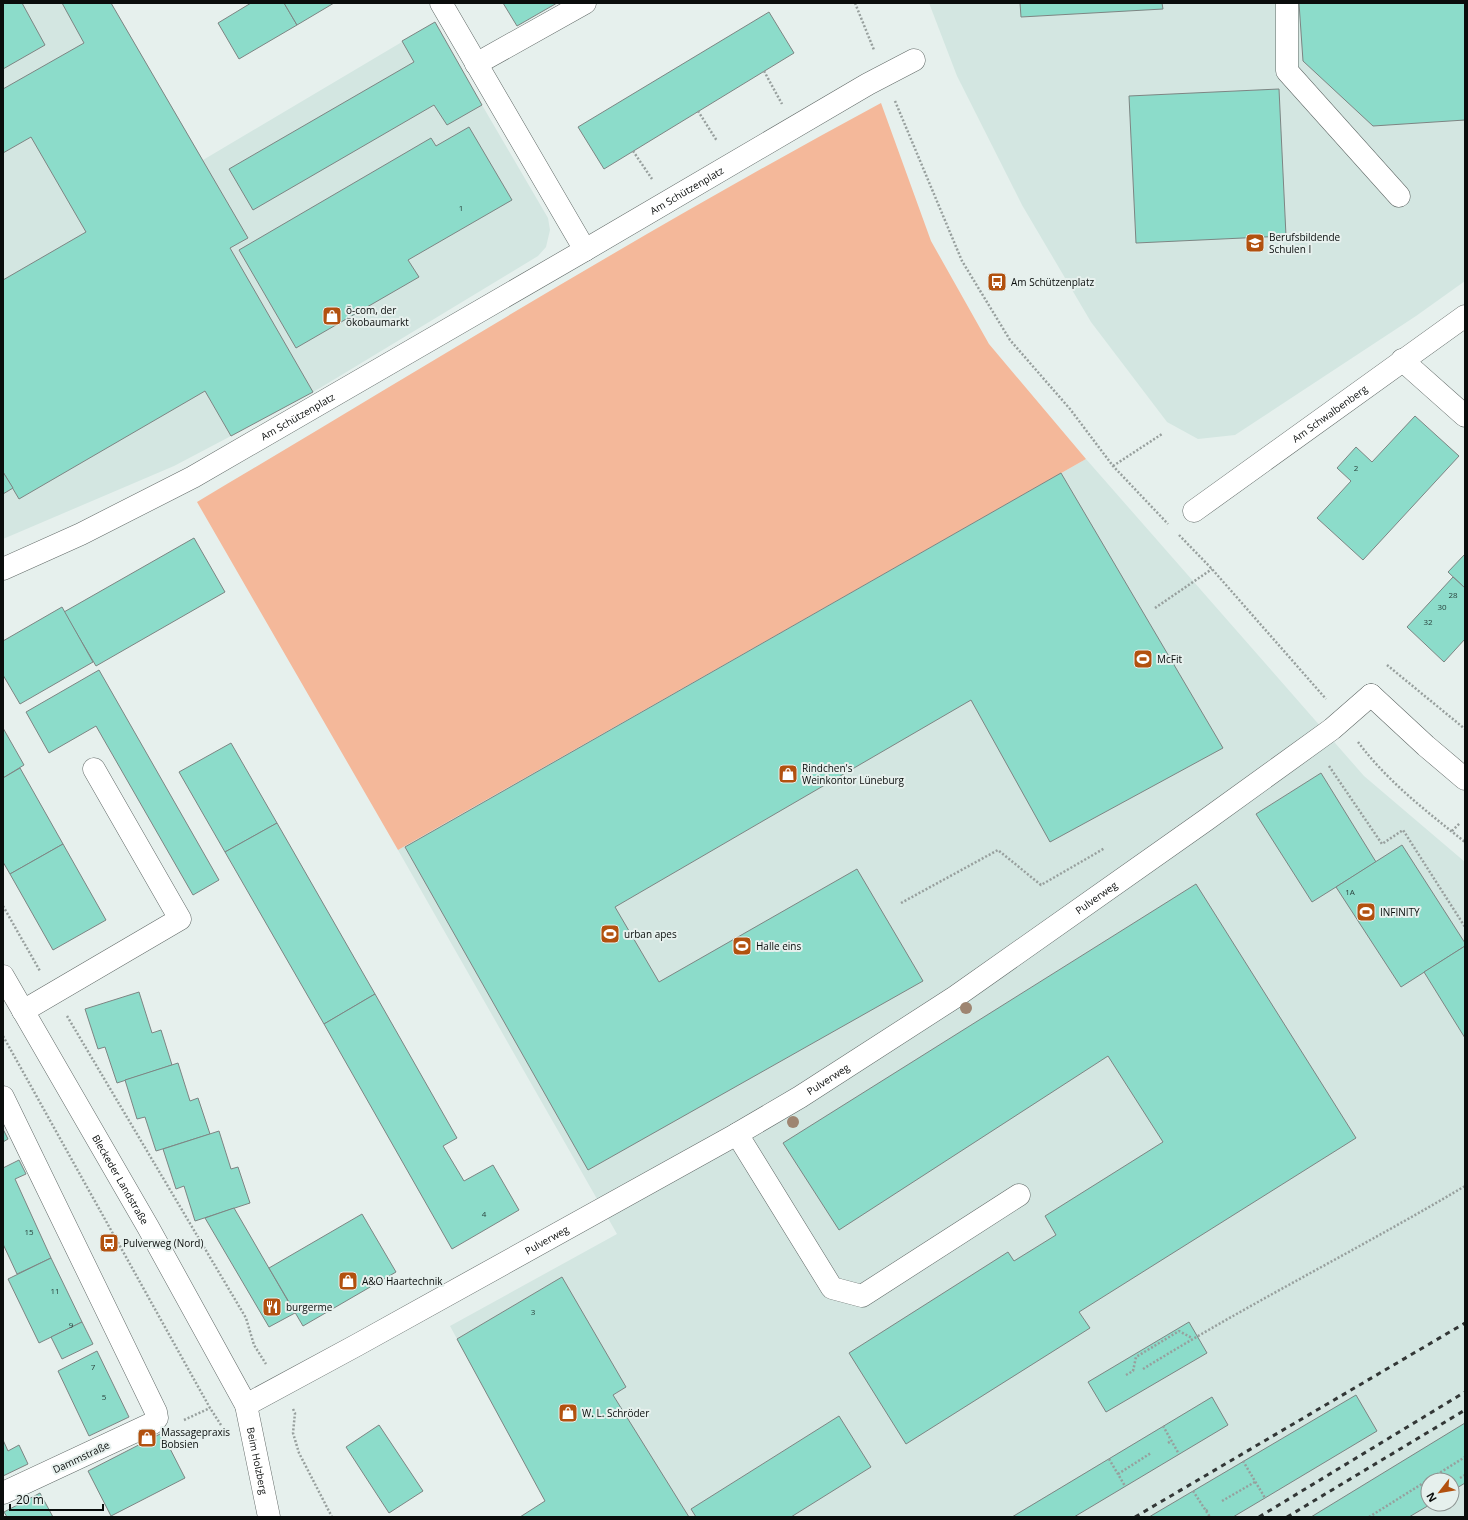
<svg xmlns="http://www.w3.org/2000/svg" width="1468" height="1520" font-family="'Open Sans',sans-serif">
<rect width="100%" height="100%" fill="#e6f0ed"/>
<g fill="#d3e6e1" fill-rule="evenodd">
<polygon points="3,3 111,3 203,160 412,36 482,105 548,218 550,230 546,247 538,256 320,388 231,436 174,466 3,539"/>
<polygon points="929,3 1465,3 1465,281 1416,316 1235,435 1198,439 1167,422 1091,322 1022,205 957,76"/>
<path d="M1086,459l278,317 101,86v655h-945l25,-16 -95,-175 167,-92 -219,-384zM1428,1480h24v24h-24z"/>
</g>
<path fill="#f4b89a" d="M881,103l50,138 58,103 97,115 -688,391 -201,-348c227,-135 451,-274 684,-399z"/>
<g fill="#8cdcca" stroke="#7d8583">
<polygon points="3,3 22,3 45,45 3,69"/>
<polygon points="62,3 111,3 248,238 230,248 313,392 231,436 205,391 19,499 3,472 3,280 86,232 31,137 3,153 3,89 84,43"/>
<polygon points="251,3 284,3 297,25 239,59 218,23"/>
<polygon points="284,3 334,3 297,25"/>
<polygon points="503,3 557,3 517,26"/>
<polygon points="1020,3 1162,3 1163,9 1021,17"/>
<polygon points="1299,3 1465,3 1465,120 1373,126 1303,61"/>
<polygon points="769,12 794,53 604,169 578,127"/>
<polygon points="435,22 482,105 447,125 434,105 253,210 229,169 414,62 402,41"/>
<polygon points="1279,89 1286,236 1136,243 1129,96"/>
<polygon points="469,127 512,200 408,260 419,277 296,348 239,250 431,138 436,146"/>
<polygon points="1415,416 1459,456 1363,560 1317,518 1351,481 1337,468 1356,447 1372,462"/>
<polygon points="3,472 13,488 3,494"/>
<polygon points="1061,473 1223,748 1050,842 971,700 615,907 659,982 857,869 923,981 588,1170 405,847"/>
<polygon points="194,538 225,592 96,666 64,612"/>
<polygon points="1465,554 1465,588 1448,572"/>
<polygon points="1453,577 1465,588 1465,639 1444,662 1407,627"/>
<polygon points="62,607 93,662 20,704 3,675 3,641"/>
<polygon points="99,670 219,880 193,895 96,726 49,753 26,712"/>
<polygon points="3,728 24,765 3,778"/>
<polygon points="231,743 277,823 225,852 179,772"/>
<polygon points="20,768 63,844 10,874 3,862 3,778"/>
<polygon points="1321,773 1376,862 1312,902 1256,814"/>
<polygon points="277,823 375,994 324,1024 225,852"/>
<polygon points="63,844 106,920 53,950 10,874"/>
<polygon points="1402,845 1465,943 1465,946 1401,987 1336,887"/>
<polygon points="1196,884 1356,1138 1079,1312 1090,1328 906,1444 849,1353 1008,1252 1014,1261 1056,1235 1045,1216 1163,1142 1108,1056 839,1230 783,1143"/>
<polygon points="1465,946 1465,1038 1424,972"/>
<polygon points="139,992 152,1033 161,1030 172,1065 117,1083 105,1047 98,1049 85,1009"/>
<polygon points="375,994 457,1138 443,1146 464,1181 493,1165 519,1210 452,1249 324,1024"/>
<polygon points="178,1063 190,1101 198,1098 210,1134 156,1151 145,1117 137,1119 125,1080"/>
<polygon points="3,1129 8,1139 3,1142"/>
<polygon points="219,1131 231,1169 238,1167 250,1203 195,1221 184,1186 176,1189 163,1149"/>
<polygon points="19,1160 26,1174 15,1179 51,1258 17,1274 3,1244 3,1168"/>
<polygon points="234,1208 295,1313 269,1327 205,1218"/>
<polygon points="362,1214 396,1272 303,1326 269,1268"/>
<polygon points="51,1258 82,1322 39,1343 8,1279"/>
<polygon points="562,1277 626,1387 613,1395 689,1517 520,1517 545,1501 457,1339"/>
<polygon points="82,1322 93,1344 62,1359 51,1337"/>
<polygon points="1189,1322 1207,1353 1106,1412 1088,1382"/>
<polygon points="97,1351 129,1417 89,1436 58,1371"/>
<polygon points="1356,1395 1377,1431 1265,1498 1233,1517 1149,1517"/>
<polygon points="1212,1397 1228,1425 1074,1517 1012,1517"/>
<polygon points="839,1416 871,1467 791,1517 696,1517 691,1509"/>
<polygon points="1465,1423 1465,1483 1452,1491 1452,1480 1428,1480 1428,1504 1431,1504 1409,1517 1311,1517"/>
<polygon points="379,1425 423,1491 389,1513 346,1447"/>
<polygon points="162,1433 185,1478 111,1516 88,1471"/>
<polygon points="3,1440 8,1451 19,1445 28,1464 3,1476"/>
<polygon points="40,1493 53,1517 7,1517 4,1512"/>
</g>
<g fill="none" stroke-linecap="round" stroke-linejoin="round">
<defs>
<g id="minor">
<polyline points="441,3 585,250"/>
<polyline points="1287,3 1287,71 1399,196"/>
<polyline points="476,64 585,3"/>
<polyline points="1402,360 1465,416"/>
<path id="s1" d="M1194,511l271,-195"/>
<path id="s2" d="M3,569l78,-35 112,-57 392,-227 283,-166 46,-24"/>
<path id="s3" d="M3,976l145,251 98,178 23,112"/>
<polyline points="23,1011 180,919 94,769"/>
<polyline points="3,1097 156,1412 157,1418 153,1423 3,1493"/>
<polyline points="737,1134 832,1288 862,1296 1019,1195"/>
<path id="s4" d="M246,1405l111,-60 380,-211 63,-37 155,-100 251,-177 126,-91 39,-34"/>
</g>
<polyline id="major" points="1371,695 1426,746 1465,779"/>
</defs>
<use href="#minor" stroke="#616967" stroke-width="23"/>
<use href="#major" stroke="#616967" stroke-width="23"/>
<g stroke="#979f9d" stroke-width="2.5" stroke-dasharray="2 2" stroke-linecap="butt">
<polyline points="855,3 874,50"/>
<polyline points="764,71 782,104"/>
<polyline points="895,101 962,261 1010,340 1070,409 1113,466 1168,524"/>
<polyline points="698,111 717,141"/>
<polyline points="633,151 652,179"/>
<polyline points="1113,466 1162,434"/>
<polyline points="1179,535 1212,569 1326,699"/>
<polyline points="1155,608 1212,569"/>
<polyline points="1387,665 1465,729"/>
<path d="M1358,742c30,40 68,69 107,100"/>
<polyline points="1329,766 1382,844 1403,830 1465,927"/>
<polyline points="1452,831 1460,823"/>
<polyline points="901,903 998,850 1041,885 1105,848"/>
<polyline points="3,906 40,971"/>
<polyline points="67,1016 246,1318 254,1345 266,1364"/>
<polyline points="3,1036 210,1408 221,1425"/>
<path d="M1143,1369c105,-65 216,-120 322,-183"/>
<polyline points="1126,1375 1133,1371 1136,1357 1179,1331 1192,1338"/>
<polyline points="293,1409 295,1413 293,1433 299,1453 332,1517"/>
<polyline points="184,1420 210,1408"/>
<polyline points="1163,1426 1179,1454"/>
<polyline points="1168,1443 1171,1441"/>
<polyline points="1109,1459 1125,1486"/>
<polyline points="1243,1461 1265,1498"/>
<polyline points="1118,1474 1151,1453"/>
<polyline points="1460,1478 1465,1475"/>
<polyline points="1193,1491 1210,1517"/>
<polyline points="1222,1501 1255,1482"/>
<polyline points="1206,1511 1209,1509"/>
<polyline points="1369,1517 1465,1457"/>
</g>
<use href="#minor" stroke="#fff" stroke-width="22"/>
<use href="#major" stroke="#fff" stroke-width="22"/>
<g stroke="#333736" stroke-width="3" stroke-dasharray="5 5" stroke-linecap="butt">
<polyline points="1135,1517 1465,1323"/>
<polyline points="1259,1517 1465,1392"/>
<polyline points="1287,1517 1465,1410"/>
</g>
</g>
<g fill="#9e8571">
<circle cx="966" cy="1008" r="6"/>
<circle cx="793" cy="1122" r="6"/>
</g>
<defs>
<symbol id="school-square" viewBox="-11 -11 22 22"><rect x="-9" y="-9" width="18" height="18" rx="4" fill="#b2510f" stroke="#e6f0ed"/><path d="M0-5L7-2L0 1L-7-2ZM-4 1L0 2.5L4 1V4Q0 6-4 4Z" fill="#fff"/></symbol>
<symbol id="bus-square" viewBox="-11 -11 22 22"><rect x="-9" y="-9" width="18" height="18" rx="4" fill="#b2510f" stroke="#e6f0ed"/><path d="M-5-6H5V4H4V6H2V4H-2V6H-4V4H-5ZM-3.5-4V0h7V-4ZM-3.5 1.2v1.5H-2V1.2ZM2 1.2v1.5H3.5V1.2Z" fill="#fff"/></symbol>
<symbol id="shop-square" viewBox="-11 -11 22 22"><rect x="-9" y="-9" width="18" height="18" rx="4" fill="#b2510f" stroke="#e6f0ed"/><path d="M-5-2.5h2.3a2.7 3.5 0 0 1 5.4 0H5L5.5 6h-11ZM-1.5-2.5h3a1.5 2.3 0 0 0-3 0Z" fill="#fff"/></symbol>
<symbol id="stadium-square" viewBox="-11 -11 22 22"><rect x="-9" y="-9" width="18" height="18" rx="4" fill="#b2510f" stroke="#e6f0ed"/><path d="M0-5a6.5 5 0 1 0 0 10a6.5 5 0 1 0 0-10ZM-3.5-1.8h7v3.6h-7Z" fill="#fff"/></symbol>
<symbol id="restaurant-square" viewBox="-11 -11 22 22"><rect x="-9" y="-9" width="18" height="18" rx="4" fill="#b2510f" stroke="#e6f0ed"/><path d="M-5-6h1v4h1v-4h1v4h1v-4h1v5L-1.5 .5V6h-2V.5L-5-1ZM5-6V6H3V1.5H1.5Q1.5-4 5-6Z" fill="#fff"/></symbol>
</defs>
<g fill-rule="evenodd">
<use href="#school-square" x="1244" y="232" width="22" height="22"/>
<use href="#bus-square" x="986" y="271" width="22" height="22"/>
<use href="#shop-square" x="321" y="305" width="22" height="22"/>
<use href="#stadium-square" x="1132" y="648" width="22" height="22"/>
<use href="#shop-square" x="777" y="763" width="22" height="22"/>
<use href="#stadium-square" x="1355" y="901" width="22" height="22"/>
<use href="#stadium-square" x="599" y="923" width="22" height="22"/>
<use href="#stadium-square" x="731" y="935" width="22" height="22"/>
<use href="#bus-square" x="98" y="1232" width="22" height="22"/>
<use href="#shop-square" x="337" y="1270" width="22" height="22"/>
<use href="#restaurant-square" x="261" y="1296" width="22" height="22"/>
<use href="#shop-square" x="557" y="1402" width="22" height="22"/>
<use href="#shop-square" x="136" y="1427" width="22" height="22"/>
</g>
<g text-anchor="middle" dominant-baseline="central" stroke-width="4" stroke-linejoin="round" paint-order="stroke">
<g font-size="8" fill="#2a413c">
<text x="461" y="207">1</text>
<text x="1356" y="467">2</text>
<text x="1453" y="594">28</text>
<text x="1442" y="606">30</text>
<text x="1428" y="621">32</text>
<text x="1350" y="891">1A</text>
<text x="484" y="1213">4</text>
<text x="29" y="1231">15</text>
<text x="55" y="1290">11</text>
<text x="533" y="1311">3</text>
<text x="71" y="1324">9</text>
<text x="93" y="1366">7</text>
<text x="104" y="1396">5</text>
</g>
<g font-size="10" fill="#0a0d0c" stroke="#e6f0ed">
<text stroke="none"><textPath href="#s2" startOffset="782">Am Schützenplatz</textPath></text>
<text stroke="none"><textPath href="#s1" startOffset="167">Am Schwalbenberg</textPath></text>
<text stroke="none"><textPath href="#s2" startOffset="332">Am Schützenplatz</textPath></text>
<text stroke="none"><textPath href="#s4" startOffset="991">Pulverweg</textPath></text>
<text stroke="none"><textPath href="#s4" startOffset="667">Pulverweg</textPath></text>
<text stroke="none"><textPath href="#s3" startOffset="235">Bleckeder Landstraße</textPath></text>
<text stroke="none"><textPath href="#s4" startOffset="343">Pulverweg</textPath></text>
<text transform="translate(81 1457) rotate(-25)">Dammstraße</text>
<text stroke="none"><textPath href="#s3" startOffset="550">Beim Holzberg</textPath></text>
</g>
<g font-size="10" fill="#0a0d0c" stroke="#e6f0ed" text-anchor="start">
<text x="1269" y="237">Berufsbildende<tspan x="1269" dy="12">Schulen I</tspan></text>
<text x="1011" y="282">Am Schützenplatz</text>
<text x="346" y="310">ö-com, der<tspan x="346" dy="12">ökobaumarkt</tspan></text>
<text x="1157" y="659">McFit</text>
<text x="802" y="768">Rindchen's<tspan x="802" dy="12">Weinkontor Lüneburg</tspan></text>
<text x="1380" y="912">INFINITY</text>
<text x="624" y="934">urban apes</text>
<text x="756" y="946">Halle eins</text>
<text x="123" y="1243">Pulverweg (Nord)</text>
<text x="362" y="1281">A&amp;O Haartechnik</text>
<text x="286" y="1307">burgerme</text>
<text x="582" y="1413">W. L. Schröder</text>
<text x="161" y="1432">Massagepraxis<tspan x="161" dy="12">Bobsien</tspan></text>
</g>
</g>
<rect width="1468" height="1520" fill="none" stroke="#0a0d0c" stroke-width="8"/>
<g transform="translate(1440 1492) rotate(239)"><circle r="19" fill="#e6f0ed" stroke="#8e9593"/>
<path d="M0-3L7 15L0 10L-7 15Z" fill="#b2510f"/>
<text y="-6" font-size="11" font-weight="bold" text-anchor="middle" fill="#0a0d0c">N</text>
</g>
<path d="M10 1504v6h93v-6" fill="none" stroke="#0a0d0c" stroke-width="2"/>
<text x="16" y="1504" font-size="12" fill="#0a0d0c" stroke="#e6f0ed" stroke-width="3" paint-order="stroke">20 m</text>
</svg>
